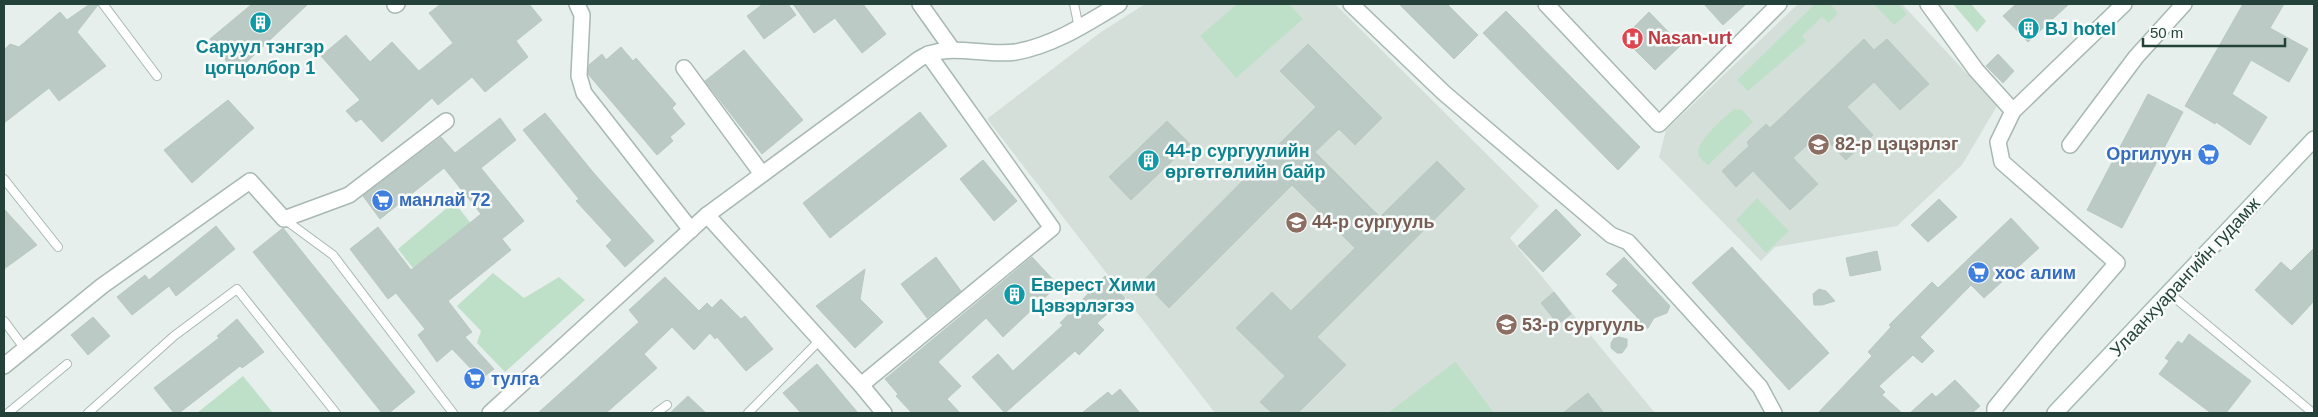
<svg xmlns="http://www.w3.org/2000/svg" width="2318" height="417" font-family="Arial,sans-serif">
<rect width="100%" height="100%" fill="#e6efeb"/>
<g fill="#d4dfda">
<polygon points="1145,4 1335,4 1539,206 1510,238 1655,413 1215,413 987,119 1101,32"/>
<polygon points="1798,4 1902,4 1997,106 1962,165 1897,226 1775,247 1761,261 1659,157 1666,130"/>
</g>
<g fill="#bfe0c8">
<polygon points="1237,4 1289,4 1303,19 1236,78 1200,36"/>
<polygon points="1815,4 1830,4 1838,13 1829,23 1822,17 1802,36 1806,41 1748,91 1737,80"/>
<polygon points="1874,4 1898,4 1907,14 1894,25"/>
<polygon points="1953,4 1971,4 1986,21 1977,32"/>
<path d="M1734,109l8,1 11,12 -45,43c-3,-2 -7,-6 -9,-9 -6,-13 26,-39 35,-47z"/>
<polygon points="1757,198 1789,231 1766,253 1736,220"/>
<polygon points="454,202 473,226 417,273 398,249"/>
<polygon points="493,273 524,298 559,277 585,300 505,372 477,343 481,331 457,306"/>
<polygon points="1455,361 1494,413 1388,413 1455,362"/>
<polygon points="243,376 273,413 197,413"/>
</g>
<g fill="#bbcac4" stroke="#b8c9c2">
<polygon points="90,4 98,5 77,32 106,66 59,101 49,88 4,123 4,50 10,44 19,47 60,12 67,20"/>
<polygon points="252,4 308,4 235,73 210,39"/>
<polygon points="441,4 529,4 542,20 516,41 528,57 485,92 472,77 438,105 432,98 382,142 361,119 356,122 346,111 360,100 321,56 346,35 370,62 392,42 419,71 453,43 429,13"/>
<polygon points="763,4 788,4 796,15 764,39 747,16"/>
<polygon points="793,4 863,4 886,34 862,53 835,18 814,33"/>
<polygon points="1399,4 1447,4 1478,35 1454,59"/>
<polygon points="1704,4 1746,4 1723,25"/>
<polygon points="2016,4 2069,4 2028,42 2003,16"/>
<polygon points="2243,4 2284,4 2270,28 2308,49 2289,82 2251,60 2232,94 2267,117 2250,145 2216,122 2215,124 2185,106"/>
<polygon points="1506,11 1640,147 1618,170 1483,33"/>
<polygon points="1649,12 1681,45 1655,70 1623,38"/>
<polygon points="1864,39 1874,50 1887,39 1929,84 1900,110 1874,82 1847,107 1873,135 1846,160 1820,133 1793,158 1818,184 1790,210 1753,171 1736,187 1722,171 1749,146 1747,142 1766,124 1770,128"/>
<polygon points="1308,44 1382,118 1355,145 1339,129 1315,152 1380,217 1437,161 1465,189 1317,337 1346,365 1298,413 1272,413 1260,402 1285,376 1236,328 1272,292 1291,311 1355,248 1292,185 1169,308 1143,281 1316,107 1280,71"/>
<polygon points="621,47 633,61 636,58 676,104 672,108 685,124 670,137 673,141 657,155 588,74 589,65 602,54 606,60"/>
<polygon points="744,50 803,120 762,154 705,81"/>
<polygon points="1998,54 2014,71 2003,83 1986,66"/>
<polygon points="2148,94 2183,112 2122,228 2087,210"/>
<polygon points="228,100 254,128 192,183 164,150"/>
<polygon points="920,112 947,146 830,238 803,203"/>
<polygon points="545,113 592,171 654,241 625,267 606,246 612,240 576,201 579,199 523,130"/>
<polygon points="500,118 516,140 481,168 524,221 502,239 511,250 448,301 472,332 465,337 494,369 481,379 452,349 437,362 418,335 425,329 396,293 388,299 350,249 378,227 411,270 481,214 444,168 380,219 363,196 441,137 455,153"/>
<polygon points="1167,121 1190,144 1131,200 1109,177"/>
<polygon points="983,160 1017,201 994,221 960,179"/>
<polygon points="1939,199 1957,217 1928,242 1911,225"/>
<polygon points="4,209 37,245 4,269"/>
<polygon points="1556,209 1581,235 1543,272 1518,246"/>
<polygon points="2011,218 2039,248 1984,298 1971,285 1920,337 1934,351 1922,363 1913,355 1879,386 1885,392 1882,395 1902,413 1818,413 1872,356 1868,352 1891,327 1889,325 1932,282 1938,288"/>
<polygon points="216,226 235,249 176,296 169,286 132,315 117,297 145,275 149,280"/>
<polygon points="283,228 415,392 389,413 382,413 253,252"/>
<polygon points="1732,247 1829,353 1789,390 1692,283"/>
<polygon points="2314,248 2314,301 2292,325 2255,290 2281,262 2291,271"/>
<polygon points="1877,251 1881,270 1850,276 1846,258"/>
<polygon points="936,257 961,291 927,318 901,284"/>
<polygon points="1032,257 1058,285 1003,337 986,318 938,362 961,386 947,399 960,413 912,413 896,396 898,394 885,379"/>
<polygon points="1624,257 1670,306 1667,313 1654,318 1648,328 1638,329 1637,317 1612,291 1618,285 1606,274"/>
<polygon points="865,269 860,299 883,322 855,348 816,306"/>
<polygon points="1105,276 1125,298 1097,323 1104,330 1079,355 1075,351 1005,413 972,377 998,354 1013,371 1063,325 1060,323"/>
<polygon points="665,277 699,311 707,303 712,308 721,299 741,319 745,316 773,349 746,371 717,337 715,339 710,333 694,350 672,327 644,354 657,368 606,413 538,413 639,322 629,310"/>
<polygon points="1819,289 1826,291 1835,301 1822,305 1814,305 1813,294"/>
<polygon points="1554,292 1571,314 1558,324 1541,303"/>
<polygon points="93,317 110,336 88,355 71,335"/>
<polygon points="237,319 264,352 242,368 240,366 179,413 174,413 154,388 219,338 217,336"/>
<polygon points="2189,334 2251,381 2226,413 2211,413 2159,374 2169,361 2165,358 2178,341 2182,344"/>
<polygon points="1619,337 1627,339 1627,346 1622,353 1617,353 1611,348 1611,343 1614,338"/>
<polygon points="817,364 858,413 801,413 783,393"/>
<polygon points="1955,380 1980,406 1972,413 1910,413 1932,393 1936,397"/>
<polygon points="1120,389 1140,413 1082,413 1108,392 1112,396"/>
<polygon points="1588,393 1604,413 1563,413"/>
<polygon points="688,396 706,413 670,413"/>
</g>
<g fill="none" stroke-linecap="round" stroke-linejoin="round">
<defs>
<g id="service">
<polyline points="103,4 157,76"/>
<polyline points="1074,4 1079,28"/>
<polyline points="4,179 58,247"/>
<polyline points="284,219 333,255 453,413"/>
<polyline points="2169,293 2313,413"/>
<polyline points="4,321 25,349"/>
<polyline points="8,413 67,364"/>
<polyline points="88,413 174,336 237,289 336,413"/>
<polyline points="656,413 667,405"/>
<polyline points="748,413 820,340"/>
</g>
<g id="minor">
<polyline points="577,4 582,15 579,76 584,93 691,230"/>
<polyline points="920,4 952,49"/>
<polyline points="1351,4 1444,93 1611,235 1628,242 1760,387 1774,413"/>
<polyline points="1546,4 1659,124 1779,4"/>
<polyline points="1928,4 1976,70 2013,111 2124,4"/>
<polyline points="395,5 397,4"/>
<polyline points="684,68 762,174"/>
<polyline points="2070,145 2136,57 2184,4"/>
<polyline points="707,215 861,385 884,413"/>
<polyline points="4,366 102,286 250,181 284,219 349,195 446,121"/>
<polyline points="861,385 1052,228 928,54"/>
<path d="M490,413l217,-198 212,-156c29,-18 64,-2 97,-7 38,-7 70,-28 103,-48"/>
<polyline points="1995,413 1995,408 2048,343 2117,263 2002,162 1998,142 2013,111"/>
</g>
<polyline id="secondary" points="2055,413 2314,139"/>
</defs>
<use href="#service" stroke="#a8b8b2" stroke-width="10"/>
<use href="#minor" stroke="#a8b8b2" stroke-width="18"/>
<use href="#secondary" stroke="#a4bbb3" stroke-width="18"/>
<use href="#service" stroke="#fff" stroke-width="8"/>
<use href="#minor" stroke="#fff" stroke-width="15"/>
<use href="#secondary" stroke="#fff" stroke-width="15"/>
</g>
<defs>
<symbol id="building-disc" viewBox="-11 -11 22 22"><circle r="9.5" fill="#0f9aa8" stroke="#f7fbf9"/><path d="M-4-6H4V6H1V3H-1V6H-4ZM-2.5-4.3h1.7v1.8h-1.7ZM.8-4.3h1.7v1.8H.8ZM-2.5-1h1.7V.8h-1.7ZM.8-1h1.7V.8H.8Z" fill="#fff"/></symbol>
<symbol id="hospital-disc" viewBox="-11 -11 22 22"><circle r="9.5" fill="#e0444e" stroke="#f7fbf9"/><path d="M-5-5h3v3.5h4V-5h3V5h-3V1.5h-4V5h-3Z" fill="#fff"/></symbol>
<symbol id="school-disc" viewBox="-11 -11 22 22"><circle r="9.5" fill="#8d6e63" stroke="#f7fbf9"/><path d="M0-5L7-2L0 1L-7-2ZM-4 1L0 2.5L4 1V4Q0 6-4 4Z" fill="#fff"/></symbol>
<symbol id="supermarket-disc" viewBox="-11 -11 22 22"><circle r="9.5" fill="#3f7fe0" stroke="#f7fbf9"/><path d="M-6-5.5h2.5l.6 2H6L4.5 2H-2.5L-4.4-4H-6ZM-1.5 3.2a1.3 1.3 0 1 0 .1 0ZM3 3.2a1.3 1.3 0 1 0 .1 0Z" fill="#fff"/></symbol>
</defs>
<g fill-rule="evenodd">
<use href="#building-disc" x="248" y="10" width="25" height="25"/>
<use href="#building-disc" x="2016" y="16" width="25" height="25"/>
<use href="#hospital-disc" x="1620" y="26" width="25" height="25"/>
<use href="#school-disc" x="1806" y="132" width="25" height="25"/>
<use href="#supermarket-disc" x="2196" y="142" width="25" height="25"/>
<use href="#building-disc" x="1136" y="148" width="25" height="25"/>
<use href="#supermarket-disc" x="370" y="188" width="25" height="25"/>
<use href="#school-disc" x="1284" y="210" width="25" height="25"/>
<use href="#supermarket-disc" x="1966" y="260" width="25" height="25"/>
<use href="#building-disc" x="1002" y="282" width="25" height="25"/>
<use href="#school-disc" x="1494" y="312" width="25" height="25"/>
<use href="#supermarket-disc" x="462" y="366" width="25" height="25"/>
</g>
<g text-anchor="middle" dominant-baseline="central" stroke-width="5" stroke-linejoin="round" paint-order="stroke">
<g font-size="18" font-weight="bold" fill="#0d838f" stroke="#f7fbf9" text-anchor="start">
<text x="2045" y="29">BJ hotel</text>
<text x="260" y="47" text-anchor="middle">Саруул тэнгэр<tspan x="260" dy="21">цогцолбор 1</tspan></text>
<text x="1165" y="151">44-р сургуулийн<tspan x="1165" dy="21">өргөтгөлийн байр</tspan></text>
<text x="1031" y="285">Еверест Хими<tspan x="1031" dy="21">Цэвэрлэгээ</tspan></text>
</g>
<g font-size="18" font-weight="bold" fill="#be3a42" stroke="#f7fbf9" text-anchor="start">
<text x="1648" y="38">Nasan-urt</text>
</g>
<g font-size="18" font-weight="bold" fill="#785e54" stroke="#f7fbf9" text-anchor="start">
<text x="1835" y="144">82-р цэцэрлэг</text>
<text x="1312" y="222">44-р сургууль</text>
<text x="1522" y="325">53-р сургууль</text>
</g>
<g font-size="18" font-weight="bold" fill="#366cbe" stroke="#f7fbf9" text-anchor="start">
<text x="2192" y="154" text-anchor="end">Оргилуун</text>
<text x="399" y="200">манлай 72</text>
<text x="1995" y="273">хос алим</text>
<text x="491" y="379">тулга</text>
</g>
<g font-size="18" fill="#24423a" stroke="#f7fbf9">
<text transform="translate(2185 277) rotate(-47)">Улаанхуарангийн гудамж</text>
</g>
</g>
<rect width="2318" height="417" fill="none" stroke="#24423a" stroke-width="10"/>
<path d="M2143 38v8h142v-8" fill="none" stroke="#24423a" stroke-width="2.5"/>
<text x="2150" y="38" font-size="15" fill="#24423a" stroke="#f7fbf9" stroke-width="4" paint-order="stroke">50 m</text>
</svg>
